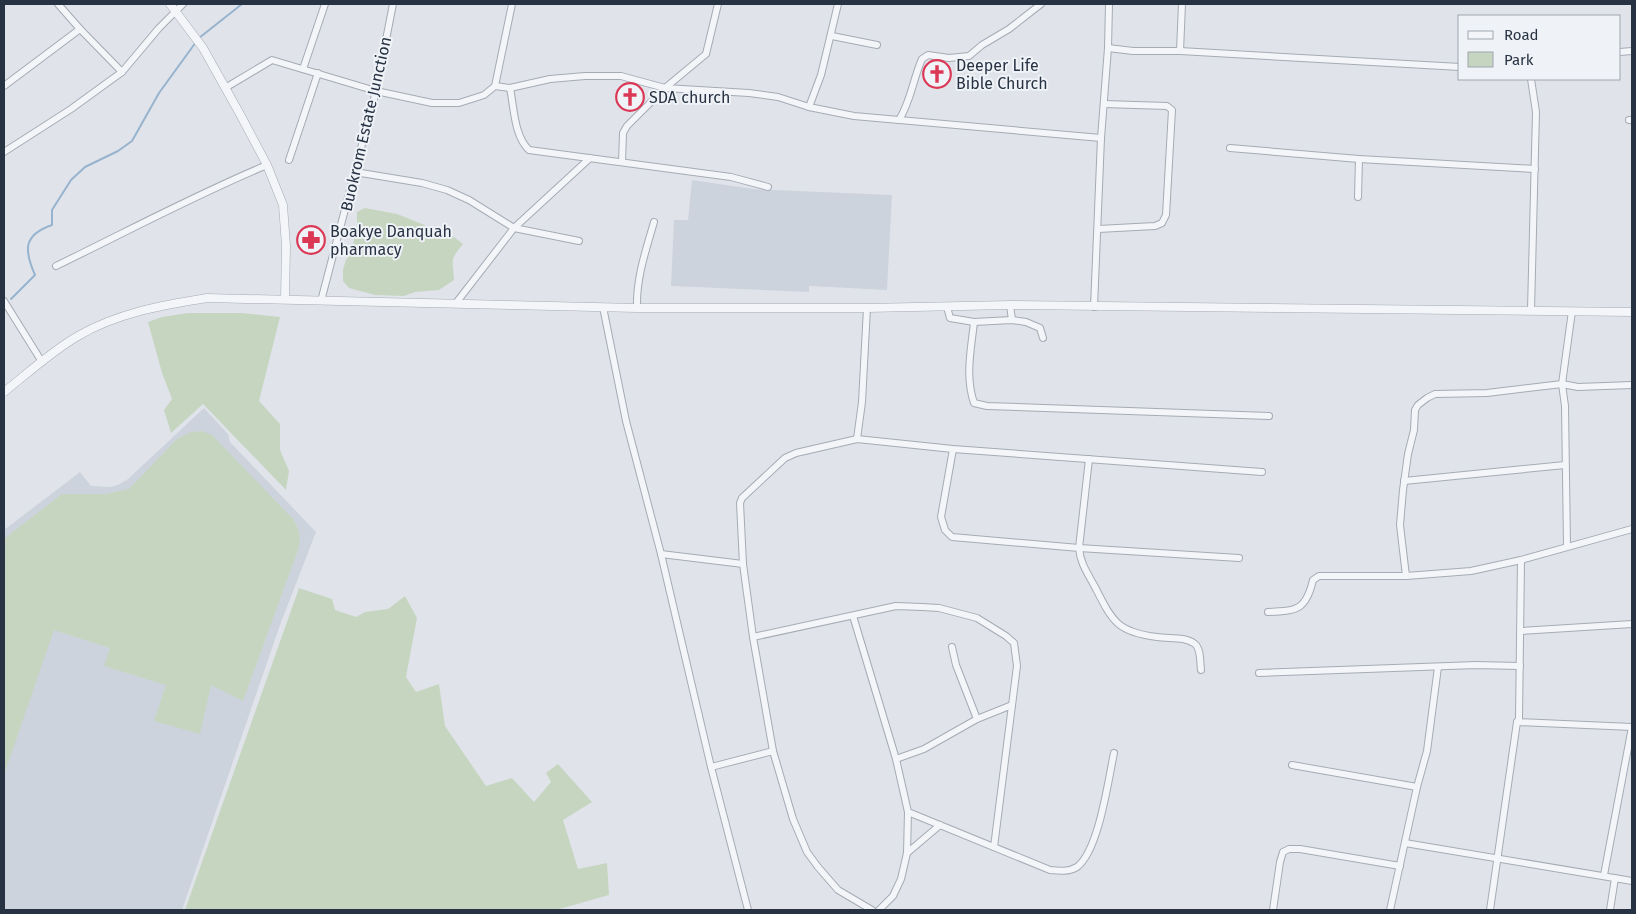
<svg xmlns="http://www.w3.org/2000/svg" width="1636" height="914" font-family="'Fira Sans',sans-serif">
<rect width="100%" height="100%" fill="#e0e4ea"/>
<g fill="#cdd3dc">
<polygon points="692,180 753,189 892,195 887,290 809,286 809,292 671,286 674,220 688,220"/>
<polygon points="204,408 228,434 230,442 316,532 280,625 182,910 4,910 4,530 80,472 91,486 110,487 118,485 128,479"/>
</g>
<g fill="#c6d5c0">
<path d="M365,208l32,6 23,9 18,9 16,5 9,7c-14,17 -10,15 -9,36l-15,10 -24,2 -11,4 -29,-1 -26,-7 -6,-7v-12l3,-9 6,-9 5,-27v-12z"/>
<polygon points="188,313 241,313 280,317 259,401 280,424 280,450 289,471 286,490 203,404 171,433 164,410 172,399 162,373 148,322 162,317"/>
<path d="M202,431l10,4 81,84c6,10 8,17 6,28l-56,154 -32,-16 -11,49 -46,-13 12,-36 -62,-19 6,-18 -56,-18 -50,145v-236l58,-45h43l24,-5 48,-50 14,-7z"/>
<polygon points="299,588 332,599 335,610 356,617 365,612 388,609 405,596 417,618 406,677 416,692 439,684 445,726 486,786 512,778 534,802 551,782 546,773 558,764 592,802 563,820 578,869 607,863 609,895 556,910 185,910"/>
</g>
<g fill="none" stroke-linecap="round" stroke-linejoin="round">
<g stroke="#97b3ce" stroke-width="2">
<polyline points="199,38 242,4"/>
<path d="M11,299l24,-24c-11,-25 -12,-40 17,-50v-15l19,-30 14,-13 33,-16 14,-10 27,-48 37,-51"/>
</g>
<defs>
<g id="minor">
<polyline points="58,4 80,29 122,72"/>
<polyline points="832,36 877,45"/>
<polyline points="1108,48 1133,51 1180,51 1460,67"/>
<polyline points="1180,51 1182,4"/>
<polyline points="1620,52 1632,51"/>
<polyline points="303,69 325,4"/>
<polyline points="4,86 80,29"/>
<polyline points="495,86 512,4"/>
<polyline points="225,88 272,60 376,91 432,103 459,103 484,95 495,86 510,88 550,79 585,76 621,76 665,88 749,93 778,97 809,107 854,116 1101,138"/>
<path d="M510,88c4,19 4,48 19,62l202,27 37,10"/>
<polyline points="809,107 821,75 838,4"/>
<path d="M899,120c12,-19 14,-41 23,-61l6,-4 21,3 20,-2 13,-11 27,-16 32,-25"/>
<polyline points="1629,120 1632,120"/>
<polyline points="1230,148 1359,159 1535,169"/>
<polyline points="4,152 71,109 122,72 159,28 183,4"/>
<polyline points="289,160 318,73"/>
<polyline points="622,162 623,133 627,126 665,88 706,54 718,4"/>
<polyline points="355,172 422,183 447,190 469,200 514,228 579,241"/>
<polyline points="1358,197 1359,159"/>
<polyline points="1098,229 1155,226 1162,223 1166,215 1172,110 1167,106 1104,104"/>
<path d="M56,266c70,-34 139,-71 211,-101"/>
<polyline points="4,301 42,362"/>
<polyline points="321,301 376,91 393,4"/>
<polyline points="456,303 514,228 590,158"/>
<polyline points="1010,305 1012,320"/>
<polyline points="603,307 626,421 661,554 711,767 748,910"/>
<polyline points="947,307 950,318 974,322 1012,320 1026,322 1040,328 1043,338"/>
<polyline points="1094,307 1101,138 1108,48 1109,4"/>
<path d="M637,308c-1,-30 9,-58 17,-86"/>
<polyline points="1531,310 1536,112 1531,79"/>
<path d="M974,322c-3,28 -9,54 0,81l13,3 282,10"/>
<polyline points="1632,385 1578,387 1562,384 1487,393 1435,394 1427,398 1418,405 1415,410 1414,430 1408,454 1403,490 1400,525 1406,576 1471,571 1521,560 1632,529"/>
<polyline points="857,439 862,402 867,308"/>
<polyline points="953,449 941,517 945,530 952,537 1079,548 1239,558"/>
<path d="M1089,459l-10,89c1,15 9,26 16,39 17,33 21,45 62,50 12,2 28,-1 38,7 6,5 5,18 6,26"/>
<polyline points="1404,481 1565,465"/>
<polyline points="1567,546 1565,406 1562,384 1572,311"/>
<polyline points="661,554 743,564"/>
<path d="M1268,612c29,-1 38,-2 45,-32l6,-4h87"/>
<polyline points="853,616 896,759 908,812 907,853 901,879 893,896 879,910"/>
<polyline points="1521,631 1632,624"/>
<polyline points="753,637 896,606 922,607 939,608 977,618 1006,636 1014,643 1017,666 994,847"/>
<polyline points="1259,673 1476,665 1520,666"/>
<polyline points="977,719 1012,705"/>
<polyline points="1517,722 1632,727"/>
<polyline points="896,759 924,749 977,719 956,665 952,647"/>
<polyline points="1292,765 1417,787"/>
<polyline points="711,767 773,751"/>
<path d="M908,812l142,58c9,1 19,2 27,-3 22,-17 31,-86 37,-114"/>
<polyline points="1405,843 1632,881"/>
<polyline points="907,853 940,825"/>
<polyline points="1604,875 1632,727"/>
<polyline points="872,910 838,890 818,867 807,852 793,819 773,751 753,637 743,564 740,503 742,498 785,458 796,453 857,439 953,449 1262,472"/>
<polyline points="1273,910 1280,862 1283,852 1289,849 1300,849 1400,866"/>
<polyline points="1390,910 1417,787 1427,751 1438,667"/>
<polyline points="1490,910 1517,722 1519,719 1521,560"/>
<polyline points="1610,910 1615,878"/>
</g>
<g id="tertiary">
<polyline points="170,4 203,48 241,116 267,165 283,205 286,246 285,299"/>
<path d="M4,392c24,-19 48,-41 74,-56 39,-23 85,-31 129,-38l430,10h230l143,-3 622,7"/>
</g>
</defs>
<use href="#minor" stroke="#a5abb5" stroke-width="8"/>
<use href="#tertiary" stroke="#a5abb5" stroke-width="9"/>
<use href="#minor" stroke="#f3f5f8" stroke-width="6"/>
<use href="#tertiary" stroke="#f3f5f8" stroke-width="8"/>
</g>
<defs>
<symbol id="church-ring" viewBox="-11 -11 22 22"><circle r="9.5" fill="#eff3f7" stroke="#db3855" stroke-width="1.5"/><path d="M-1.2-6h2.4v3.5h3.3v2.4h-3.3V6h-2.4V-.1h-3.3v-2.4h3.3Z" fill="#db3855"/></symbol>
<symbol id="pharmacy-ring" viewBox="-11 -11 22 22"><circle r="9.5" fill="#eff3f7" stroke="#db3855" stroke-width="1.5"/><path d="M-2-6h4v4h4v4h-4v4h-4v-4h-4v-4h4Z" fill="#db3855"/></symbol>
</defs>
<g fill-rule="evenodd">
<use href="#church-ring" x="921" y="58" width="32" height="32"/>
<use href="#church-ring" x="614" y="81" width="32" height="32"/>
<use href="#pharmacy-ring" x="295" y="224" width="32" height="32"/>
</g>
<g text-anchor="middle" dominant-baseline="central" stroke-width="4" stroke-linejoin="round" paint-order="stroke">
<g font-size="16" fill="#273243" stroke="#eff3f7" text-anchor="start">
<text x="956" y="65">Deeper Life<tspan x="956" dy="18">Bible Church</tspan></text>
<text x="649" y="97">SDA church</text>
<text x="330" y="231">Boakye Danquah<tspan x="330" dy="18">pharmacy</tspan></text>
</g>
<g font-size="16" fill="#273243" stroke="#eff3f7">
<text transform="translate(366 124) rotate(-77)">Buokrom Estate Junction</text>
</g>
</g>
<rect width="1636" height="914" fill="none" stroke="#273243" stroke-width="10"/>
<rect x="1458" y="15" width="162" height="65" fill="#eff3f7" stroke="#9fa6af"/>
<rect x="1468" y="31" width="25" height="8" fill="#f3f5f8" stroke="#9fa6af"/>
<text x="1504" y="40" font-size="15" fill="#273243">Road</text>
<rect x="1468" y="52" width="25" height="15" fill="#c6d5c0" stroke="#9fa6af"/>
<text x="1504" y="65" font-size="15" fill="#273243">Park</text>
</svg>
